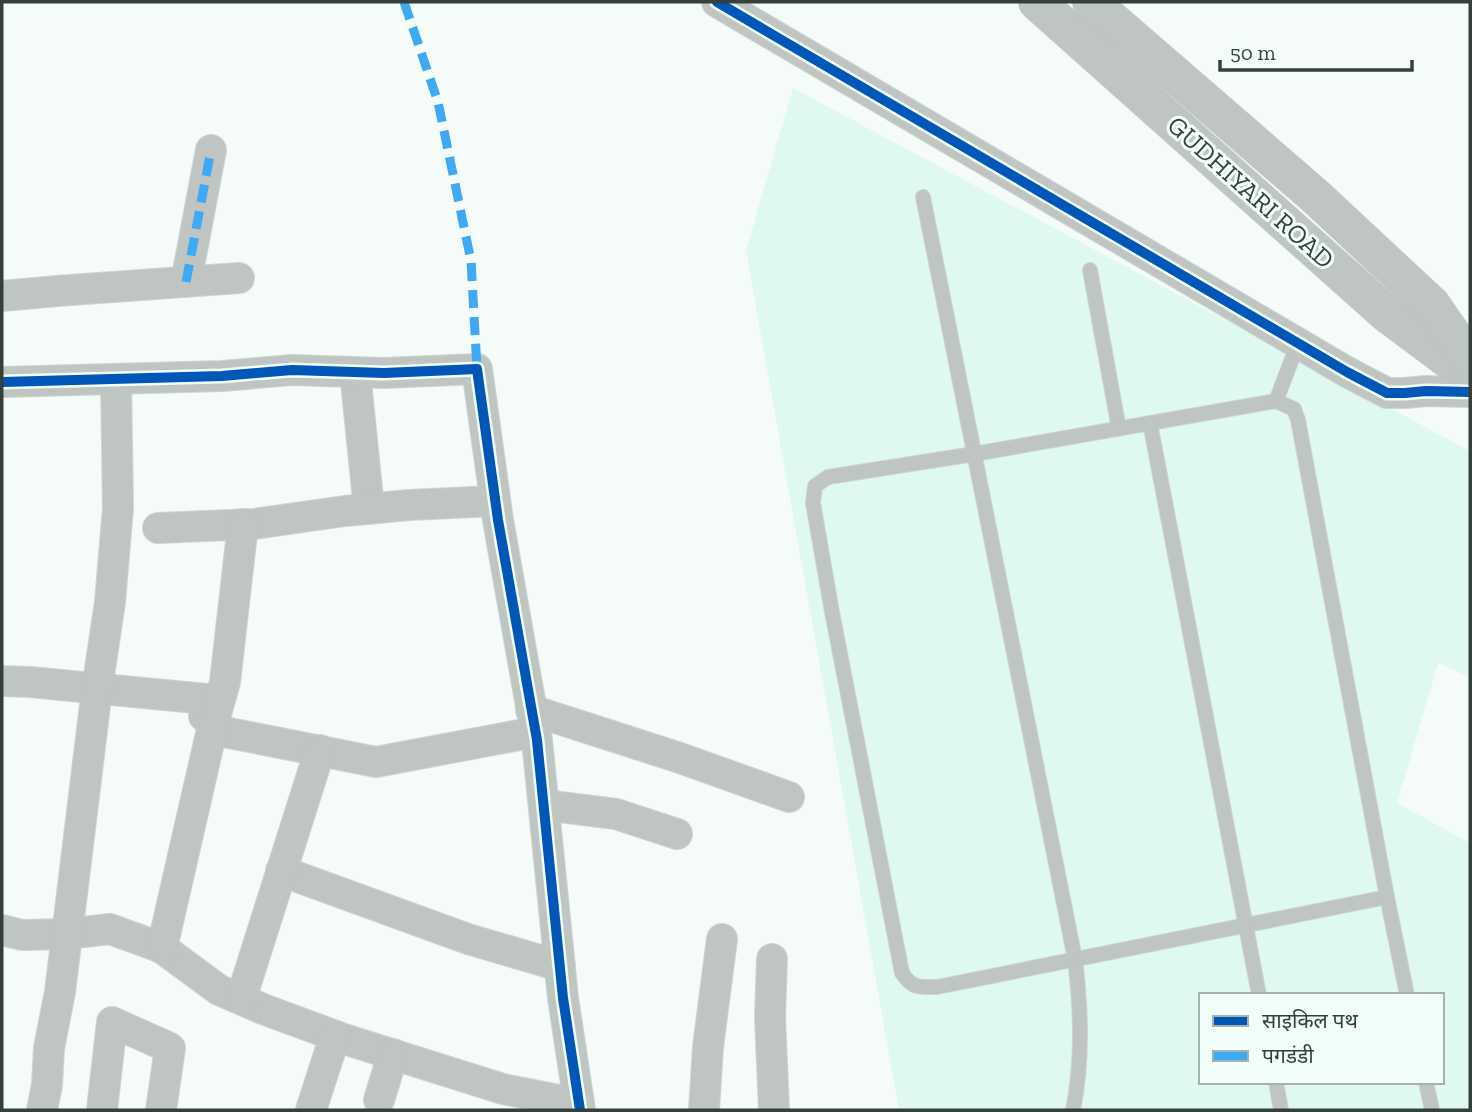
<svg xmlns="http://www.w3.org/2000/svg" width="1472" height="1112" font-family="'Zilla Slab','Noto Sans Devanagari',serif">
<rect width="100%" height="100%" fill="#f4fbf8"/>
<path fill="#dff9f0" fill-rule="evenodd" d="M793,88l677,363v226l-32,-14 -41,140 73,40v267h-571l-153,-859zM1201,995h241v87h-241z"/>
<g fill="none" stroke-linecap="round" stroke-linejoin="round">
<defs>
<g id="service">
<path d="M923,197l152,762c6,51 8,101 -2,151"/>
<polyline points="1090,270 1119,429"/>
<path d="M1298,343l-22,58 -302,53 -146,23 -13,9 -2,17 19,109 70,361c11,16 17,14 35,14l450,-90"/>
<polyline points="1276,401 1294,409 1298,420 1387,897 1407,995"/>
<polyline points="1150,423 1259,995"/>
<polyline points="1276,1082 1281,1110"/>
<polyline points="1426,1082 1432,1110"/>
</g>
<g id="minor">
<polyline points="717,2 1347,372 1387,393 1405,393 1426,391 1470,392"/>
<polyline points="186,282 211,150"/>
<polyline points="2,296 57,291 239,278"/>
<polyline points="355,372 369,509"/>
<polyline points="2,382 222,376 292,370 384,373 477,369 498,520 537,740 563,998 580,1110"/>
<polyline points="158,528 254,524 345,511 409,505 495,501"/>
<polyline points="2,681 30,682 206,699 204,716 219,731 376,762 535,732"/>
<polyline points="531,710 680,758 789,797"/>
<polyline points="544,805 616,814 677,834"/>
<polyline points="281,871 468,939 560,966"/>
<polyline points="2,930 22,935 66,934 110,929 162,948 219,990 263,1009 344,1039 503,1089 579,1104"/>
<polyline points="162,948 213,725 225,682 243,524"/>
<polyline points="772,959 770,1017 774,1110"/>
<polyline points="241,999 320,750"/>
<polyline points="379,1100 393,1054"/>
<polyline points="42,1110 47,1085 49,1048 60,992 97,689 110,602 118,508 116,380"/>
<polyline points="102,1110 112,1022 170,1048 161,1110"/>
<polyline points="311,1110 335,1036"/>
<polyline points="704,1110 708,1047 722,939"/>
</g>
<g id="tertiary">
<polyline points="1037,2 1387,314 1470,376"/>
<polyline points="1091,2 1315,196 1432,305 1470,360"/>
</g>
</defs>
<use href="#service" stroke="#ced5d2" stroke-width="16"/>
<use href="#minor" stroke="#ced5d2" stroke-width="32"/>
<use href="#tertiary" stroke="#ced5d2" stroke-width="38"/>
<use href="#service" stroke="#bec5c2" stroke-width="14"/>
<use href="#minor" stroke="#bec5c2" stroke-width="30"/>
<use href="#tertiary" stroke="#bec5c2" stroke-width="37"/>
<g stroke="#3fa9f5" stroke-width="9" stroke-dasharray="18 9" stroke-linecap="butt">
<polyline points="404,2 438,102 471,261 477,369"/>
<polyline points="186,282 211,150"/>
</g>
<defs>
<g id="cycleway">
<polyline points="717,2 1347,372 1387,393 1405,393 1426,391 1470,392"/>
<polyline points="2,382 222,376 292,370 384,373 477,369 498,520 537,740 563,998 580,1110"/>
</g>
</defs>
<use href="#cycleway" stroke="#f1fef9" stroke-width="15"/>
<use href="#cycleway" stroke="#0057b8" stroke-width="10"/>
</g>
<g text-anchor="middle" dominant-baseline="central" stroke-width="6" stroke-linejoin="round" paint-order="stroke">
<g font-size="26" fill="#33403b" stroke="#f1fef9">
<text transform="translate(1251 192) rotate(42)">GUDHIYARI ROAD</text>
</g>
</g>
<rect width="1472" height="1112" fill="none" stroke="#33403b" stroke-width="7"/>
<rect x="1199" y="993" width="245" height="91" fill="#f1fef9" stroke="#a5b2ad" stroke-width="2"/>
<rect x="1213" y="1016" width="35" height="10" fill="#0057b8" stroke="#a5b2ad" stroke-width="2"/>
<text x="1262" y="1028" font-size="21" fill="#33403b">साइकिल पथ</text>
<rect x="1213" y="1051" width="35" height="10" fill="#3fa9f5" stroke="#a5b2ad" stroke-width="2"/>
<text x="1262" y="1063" font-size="21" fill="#33403b">पगडंडी</text>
<path d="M1220 60v10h192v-10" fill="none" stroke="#33403b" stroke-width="3.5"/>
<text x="1230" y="60" font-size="21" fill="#33403b" stroke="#f1fef9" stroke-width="5" paint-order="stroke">50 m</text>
</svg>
